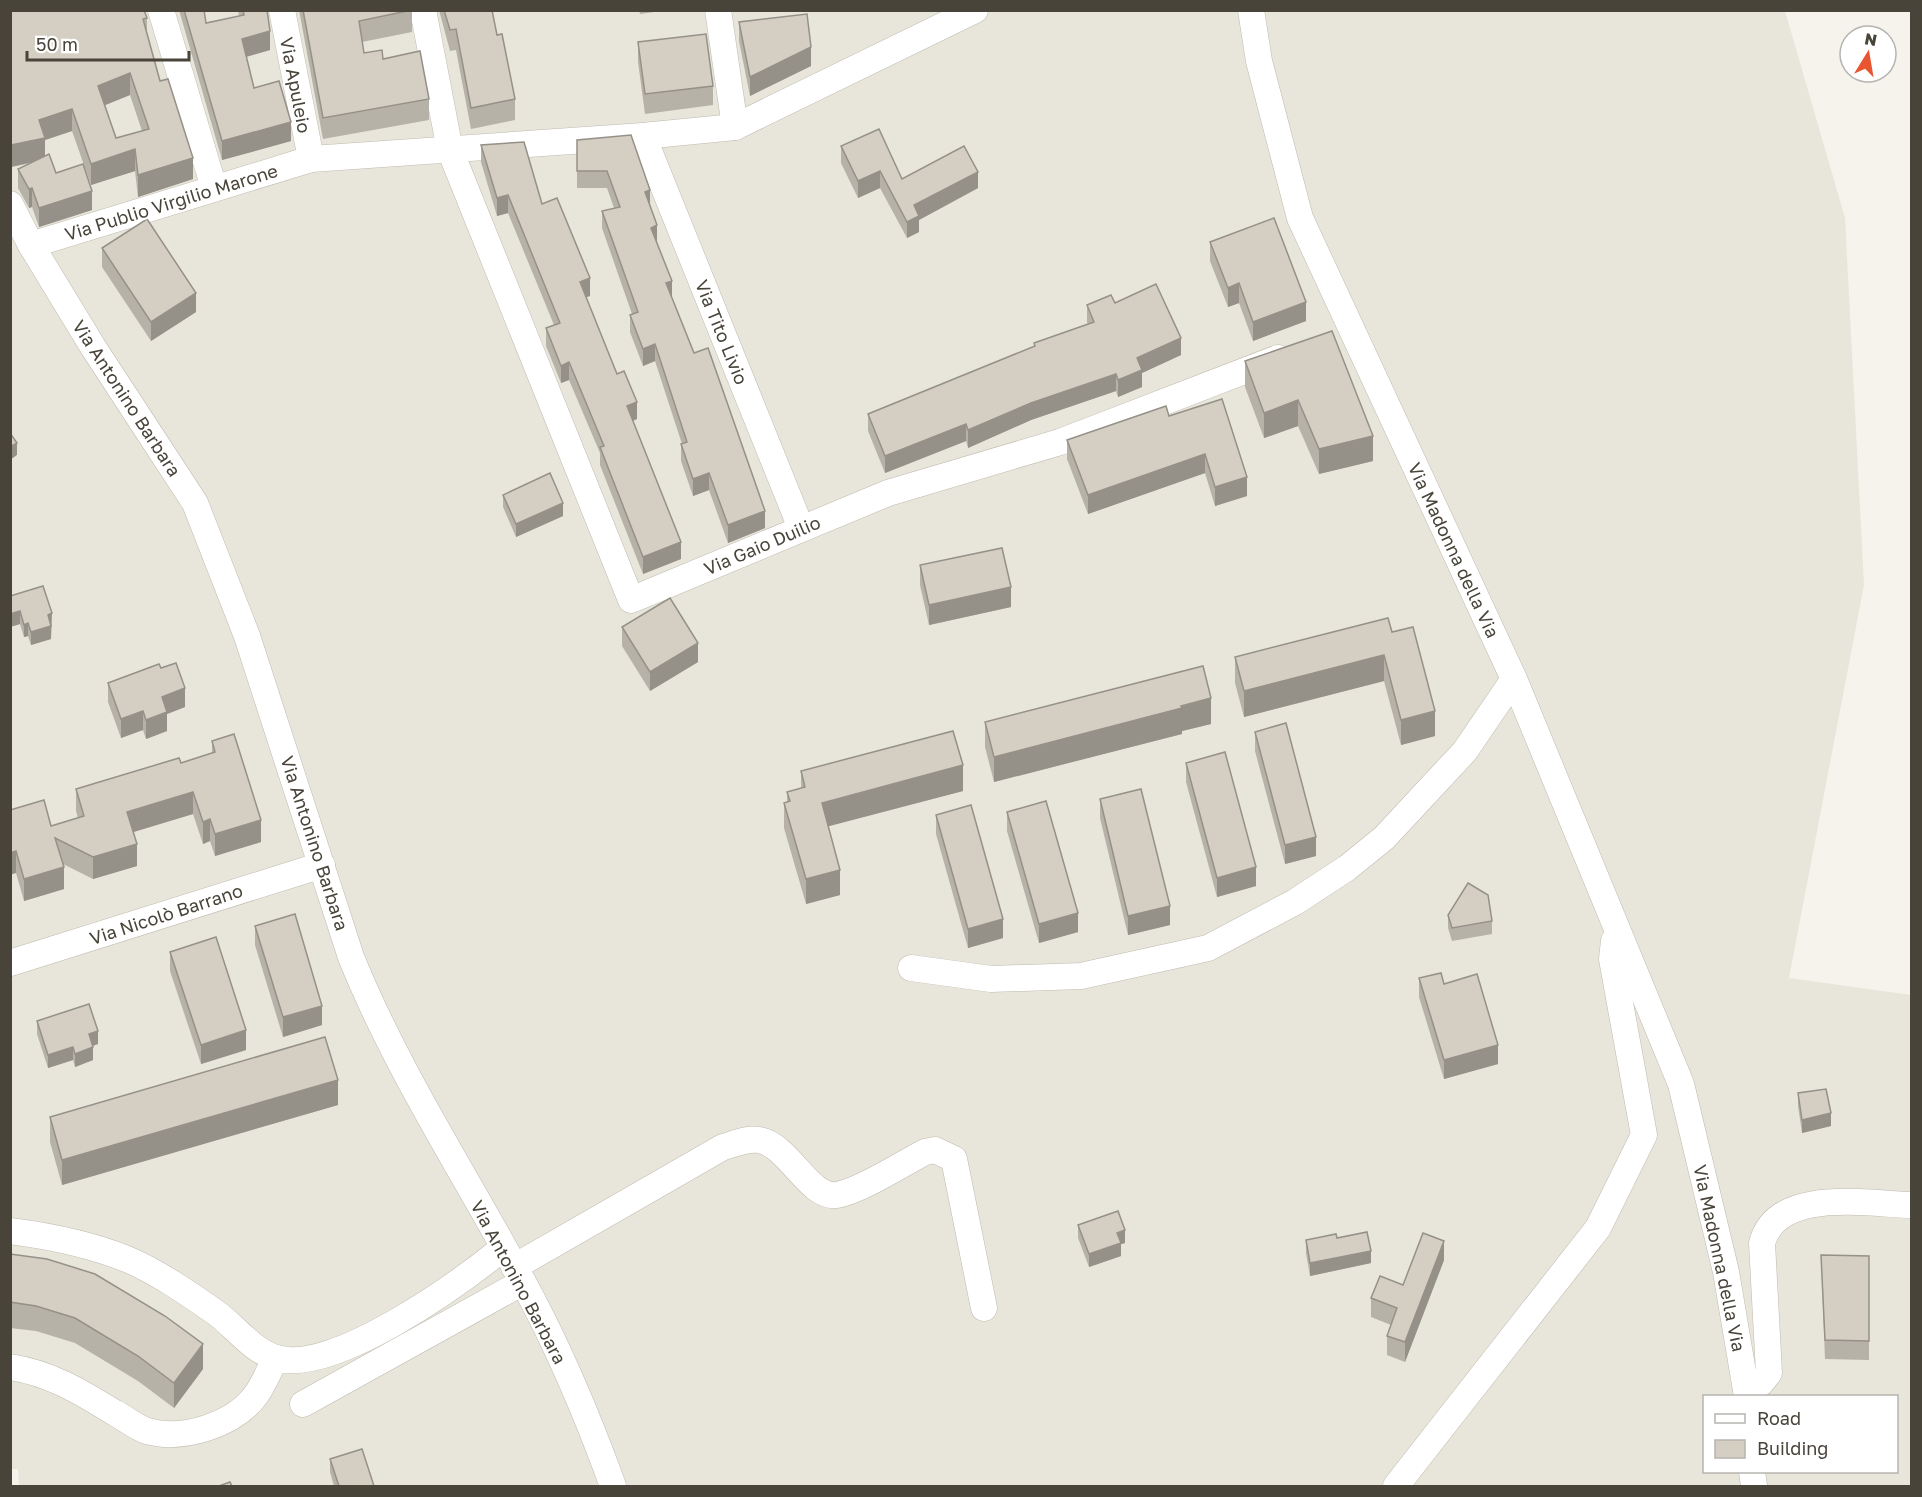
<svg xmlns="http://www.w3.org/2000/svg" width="1922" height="1497" font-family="'Golos Text',sans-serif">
<rect width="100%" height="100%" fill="#f5f3ec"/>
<path fill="#e8e5db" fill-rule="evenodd" d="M10,11h1775l60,207 19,367 -75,393 122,17v491h-1892l-1,-17h-8zM1704,1396h192v76h-192z"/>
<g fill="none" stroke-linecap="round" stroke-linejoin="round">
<defs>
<g id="minor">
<polyline points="161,10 214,188"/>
<polyline points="282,10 311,159"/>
<polyline points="423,10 450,150 631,600 888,493 1060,442 1278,358"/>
<polyline points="718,10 735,127"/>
<polyline points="1251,10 1259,61 1300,218 1514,679 1681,1084 1726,1272 1747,1396"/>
<polyline points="643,136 801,528"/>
<path d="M10,204l21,41 62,102 102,156 52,133 104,321c46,114 114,217 172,325 36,66 65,135 90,204"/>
<polyline points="31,245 311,159 643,136 735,127 975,10"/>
<polyline points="10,963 322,865"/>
<polyline points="911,968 991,979 1081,976 1208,948 1295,902 1347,868 1384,838 1465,751 1514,679"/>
<path d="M10,1231c39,5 83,14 119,29 30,13 60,34 86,52 21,15 36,38 61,46 56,18 184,-75 227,-110"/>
<path d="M514,1267l209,-120c11,-3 24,-9 36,-7 30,5 50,59 78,55 23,-4 65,-31 88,-43l10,-2 19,9 30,149"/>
<path d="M10,1367c40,6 71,25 105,46 10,5 22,15 32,18 36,10 87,-6 109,-36 8,-11 13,-25 20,-37"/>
<path d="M1746,1389l15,-6 8,-10 -7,-130c15,-56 105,-39 150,-38"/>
<polyline points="303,1404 523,1282"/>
<polyline points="1752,1472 1754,1486"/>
<polyline points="1396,1486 1598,1228 1644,1135 1612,959 1614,941"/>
</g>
</defs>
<use href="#minor" stroke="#c0bbaf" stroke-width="27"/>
<use href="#minor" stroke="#fff" stroke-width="26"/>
</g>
<g fill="#b7b2a8" fill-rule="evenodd">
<path d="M10,10l137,8v15l13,48 33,98 -55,18 -3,-26 -44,14 -19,-54 -27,9v16l11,17 36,37 -53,17 -7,-20 -3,1 -11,-20v-19l13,-6 -20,4 -1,-2zM130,95l12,36 -26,7 -11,-33z"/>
<polygon points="179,10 204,10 206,23 239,16 238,10 267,10 270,50 246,57 254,88 291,141 222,160"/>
<polygon points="299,10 412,10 412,32 362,42 364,53 383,59 429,99 429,120 323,139"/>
<polygon points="439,10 492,10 497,35 515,99 515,120 471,129 456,50 450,51"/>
<polygon points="639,10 669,10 640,14"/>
<polygon points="739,22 811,66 750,96 739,41"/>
<polygon points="638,42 713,86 713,105 645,114 638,62"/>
<polygon points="577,140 650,204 657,242 672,298 765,528 728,543 709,490 693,496 681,461 681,444 682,444 655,361 643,366 630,332 630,315 632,314 602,228 602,211 614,208 607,188 577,188"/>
<polygon points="481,145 542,204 590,296 586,297 617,374 637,419 633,421 681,559 643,574 600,465 600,453 569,380 561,383 546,346 546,328 554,325 508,213 497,216 481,162"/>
<polygon points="841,146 902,179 978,188 919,220 919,232 907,238 880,188 858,198 841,163"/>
<polygon points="1210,242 1306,321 1253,341 1239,303 1228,307 1210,261"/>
<polygon points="102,248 196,312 151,341 102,267"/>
<polygon points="1115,303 1181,355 1142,373 1142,387 1118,397 1116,391 1031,420 968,448 966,441 885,473 868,431 868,414 1034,347 1034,343 1088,324 1087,322 1087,305"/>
<polygon points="1332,331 1373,461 1319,474 1298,426 1264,438 1245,387 1245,361"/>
<polygon points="1169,416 1247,496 1215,506 1205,473 1088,514 1067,459 1067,440"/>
<polygon points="503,495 563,516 516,537 503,507"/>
<polygon points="920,565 1011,607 929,625 920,585"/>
<polygon points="10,596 52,626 51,627 51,639 31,645 28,636 24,637 20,624 10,627"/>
<polygon points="622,627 698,662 650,691 622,646"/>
<polygon points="1392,632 1435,736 1401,745 1384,681 1244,717 1235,683 1235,657"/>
<polygon points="161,668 185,707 167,714 167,731 146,739 143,730 121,738 108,702 108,683"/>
<polygon points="985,722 1211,724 1182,731 1182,734 994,782 985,747"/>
<polygon points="1255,732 1316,856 1285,864 1255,751"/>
<polygon points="212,741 261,842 215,856 210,841 203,844 193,814 133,832 137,866 93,879 63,864 64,889 24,901 16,873 10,810 51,826 78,818 76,811 76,789 181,763 212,753"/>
<polygon points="1186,763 1256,886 1217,897 1186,782"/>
<polygon points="801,771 963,791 828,826 840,895 806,904 784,828 784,803 787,802 787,792 801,788"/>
<polygon points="1100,799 1170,925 1128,935 1100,818"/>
<polygon points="1007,812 1078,932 1039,943 1007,831"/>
<polygon points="936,815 1003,938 968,948 936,834"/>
<polygon points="1448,915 1492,921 1492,934 1452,941 1448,928"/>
<polygon points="255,926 322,1025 283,1037 255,945"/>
<polygon points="170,952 246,1050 201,1064 170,971"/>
<polygon points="1419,978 1444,984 1498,1064 1444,1079 1419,997"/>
<polygon points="37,1021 98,1044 93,1046 93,1060 75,1067 73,1060 48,1068 37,1034"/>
<polygon points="1798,1093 1831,1126 1802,1133 1798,1106"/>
<polygon points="338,1105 62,1185 50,1142 50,1117"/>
<polygon points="1078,1225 1125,1243 1121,1244 1121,1256 1089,1267 1078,1238"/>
<polygon points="1337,1238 1371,1263 1310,1276 1306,1253 1306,1240"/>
<polygon points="10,1254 203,1369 174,1408 138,1381 75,1343 36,1331 10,1328"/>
<polygon points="1821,1255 1869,1256 1869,1360 1825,1359"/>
<polygon points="1444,1260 1405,1362 1387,1355 1387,1336 1391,1325 1371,1317 1371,1298 1403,1285"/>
<polygon points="330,1459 374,1486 334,1486 330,1472"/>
</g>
<g fill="#959188">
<polygon points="270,31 270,50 242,58 242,39"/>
<polygon points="811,47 811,66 750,96 750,77"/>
<polygon points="130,73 130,95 98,108 98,86"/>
<polygon points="72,109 72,131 45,140 45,159 11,167 11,145 39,120"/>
<polygon points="291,122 291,141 222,160 222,141"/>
<polygon points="135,149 135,171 91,185 91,164"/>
<polygon points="193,158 193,179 138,197 138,175"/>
<polygon points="880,171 880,188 858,198 858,181"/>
<polygon points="978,172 978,188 919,220 919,232 907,238 907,222 914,205"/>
<polygon points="32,188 32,207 29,208 29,189"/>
<polygon points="650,190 650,207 645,192"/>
<polygon points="92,191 92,210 39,227 39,208"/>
<polygon points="508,195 508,213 497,216 497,198"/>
<polygon points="657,225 657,242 651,228"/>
<polygon points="590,278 590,296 580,299 580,282"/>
<polygon points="672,281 672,298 666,283"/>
<polygon points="1239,283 1239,303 1228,307 1228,288"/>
<polygon points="196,293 196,312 151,341 151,322"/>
<polygon points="1306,302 1306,321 1253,341 1253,322"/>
<polygon points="1181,338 1181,355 1142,373 1142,387 1118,397 1118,380 1137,358"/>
<polygon points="655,344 655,361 643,366 643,349"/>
<polygon points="569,362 569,380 561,383 561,366"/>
<polygon points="1116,374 1116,391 1031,420 968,448 968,430 1031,403"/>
<polygon points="1298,400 1298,426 1264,438 1264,413"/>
<polygon points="637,402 637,419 627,423 627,406"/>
<polygon points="966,424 966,441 885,473 885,456"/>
<polygon points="1373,436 1373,461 1319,474 1319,449"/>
<polygon points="17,443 17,455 10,460 10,447"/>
<polygon points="1205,454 1205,473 1088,514 1088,495"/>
<polygon points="709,473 709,490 693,496 693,479"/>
<polygon points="1247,477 1247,496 1215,506 1215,487"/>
<polygon points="563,503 563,516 516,537 516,524"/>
<polygon points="765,511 765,528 728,543 728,525"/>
<polygon points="681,542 681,559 643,574 643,557"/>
<polygon points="1011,587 1011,607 929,625 929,605"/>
<polygon points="20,611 20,624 10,627 10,614"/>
<polygon points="52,613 51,639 31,645 31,632 48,615"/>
<polygon points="28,623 28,636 24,637 24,625"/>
<polygon points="698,643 698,662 650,691 650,672"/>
<polygon points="1384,655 1384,681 1244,717 1244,691"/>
<polygon points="185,688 185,707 167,714 167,731 146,739 146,720 162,697"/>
<polygon points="1211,698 1211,724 1182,731 1182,734 994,782 994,757"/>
<polygon points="143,711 143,730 121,738 121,719"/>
<polygon points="1435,711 1435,736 1401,745 1401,720"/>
<polygon points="963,765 963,791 822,828 822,803"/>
<polygon points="193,792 193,814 127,834 127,812"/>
<polygon points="210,819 210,841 203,844 203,822"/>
<polygon points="261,820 261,842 215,856 215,834"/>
<polygon points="1316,837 1316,856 1285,864 1285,845"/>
<polygon points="137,844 137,866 93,879 93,857"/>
<polygon points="16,851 16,873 10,875 10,853"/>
<polygon points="64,867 64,889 24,901 24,879"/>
<polygon points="1256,867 1256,886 1217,897 1217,878"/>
<polygon points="840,870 840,895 806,904 806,879"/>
<polygon points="1170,906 1170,925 1128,935 1128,916"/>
<polygon points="1078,913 1078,932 1039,943 1039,924"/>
<polygon points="1003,919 1003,938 968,948 968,929"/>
<polygon points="322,1006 322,1025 283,1037 283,1017"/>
<polygon points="246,1030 246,1050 201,1064 201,1045"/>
<polygon points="98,1031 98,1044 89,1047 89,1034"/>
<polygon points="1498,1045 1498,1064 1444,1079 1444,1060"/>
<polygon points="73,1047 73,1060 48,1068 48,1055"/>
<polygon points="93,1047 93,1060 75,1067 75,1054"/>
<polygon points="338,1080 338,1105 62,1185 62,1160"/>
<polygon points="1831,1113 1831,1126 1802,1133 1802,1120"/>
<polygon points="1125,1230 1125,1243 1121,1244 1121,1256 1089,1267 1089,1254 1117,1233"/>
<polygon points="1444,1241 1444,1260 1405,1362 1405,1342"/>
<polygon points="1371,1251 1371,1263 1310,1276 1310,1263"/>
<polygon points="203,1344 203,1369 174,1408 174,1383"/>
</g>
<g fill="#d5cfc3" stroke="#959188" stroke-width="1.5" fill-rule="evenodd">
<path d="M10,10h134l3,8 -4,1 17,62 8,-2 25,79 -55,17 -3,-26 -44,15 -19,-55 -33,11 6,18 -34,7zM130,73l19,56 -33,9 -18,-52z"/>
<polygon points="184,10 204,10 206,23 244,15 243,10 267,10 270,31 242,39 254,88 279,81 291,122 222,141"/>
<polygon points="303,10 412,10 359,21 364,53 382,50 383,59 420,51 429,99 323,118"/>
<polygon points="444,10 492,10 497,35 502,34 515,99 471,108 456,29 450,30"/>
<polygon points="807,14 811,47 750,77 739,22"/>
<polygon points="706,34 713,86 645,94 638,42"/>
<polygon points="879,129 902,179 964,146 978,172 914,205 919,216 907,222 880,171 858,181 841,146"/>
<polygon points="631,135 650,190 645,192 657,225 651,228 672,281 666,283 694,353 708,348 765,511 728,525 709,473 693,479 681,444 687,442 655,344 643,349 630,315 638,312 602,211 620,207 607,171 577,171 577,140"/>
<polygon points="524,142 542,204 557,198 590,278 580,282 617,374 624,371 637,402 627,406 681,542 643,557 600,447 604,446 569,362 561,366 546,328 560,323 508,195 497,198 481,145"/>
<polygon points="49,154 56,173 83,164 92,191 39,208 32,188 29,189 18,169"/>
<polygon points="1274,218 1306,302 1253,322 1239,283 1228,288 1210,242"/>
<polygon points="147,219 196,293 151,322 102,248"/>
<polygon points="1156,284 1181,338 1137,358 1142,370 1118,380 1116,374 1031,403 968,430 966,424 885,456 868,414 1035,346 1034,343 1094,322 1087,305 1111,295 1115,303"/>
<polygon points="1332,331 1373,436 1319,449 1298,400 1264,413 1245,361"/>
<polygon points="1222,399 1247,477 1215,487 1205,454 1088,495 1067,440 1166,406 1169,416"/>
<polygon points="10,433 17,443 10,447"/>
<polygon points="550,473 563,503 516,524 503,495"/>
<polygon points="1002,548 1011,587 929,605 920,565"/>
<polygon points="43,586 52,613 48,615 51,626 31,632 28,623 24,625 20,611 10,614 10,596"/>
<polygon points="670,598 698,643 650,672 622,627"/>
<polygon points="1388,618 1392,632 1413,627 1435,711 1401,720 1384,655 1244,691 1235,657"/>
<polygon points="176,663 185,688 162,697 167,712 146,720 143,711 121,719 108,683 159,664 161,668"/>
<polygon points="1203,666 1211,698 1181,706 1182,708 994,757 985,722"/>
<polygon points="1286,723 1316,837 1285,845 1255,732"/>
<polygon points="953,731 963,765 822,803 840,870 806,879 784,803 790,801 787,792 805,787 801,771"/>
<polygon points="234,734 261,820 215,834 210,819 203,822 193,792 127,812 137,844 93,857 55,838 64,867 24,879 16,851 10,853 10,810 44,800 51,826 84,816 76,789 179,758 181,763 215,752 212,741"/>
<polygon points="1225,752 1256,867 1217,878 1186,763"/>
<polygon points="1141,789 1170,906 1128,916 1100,799"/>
<polygon points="1046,801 1078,913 1039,924 1007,812"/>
<polygon points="971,805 1003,919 968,929 936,815"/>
<polygon points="1468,883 1488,895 1492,921 1452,928 1448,915"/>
<polygon points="295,914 322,1006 283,1017 255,926"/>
<polygon points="216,937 246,1030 201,1045 170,952"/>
<polygon points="1441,973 1444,984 1477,974 1498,1045 1444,1060 1419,978"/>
<polygon points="89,1004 98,1031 89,1034 93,1047 75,1054 73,1047 48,1055 37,1021"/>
<polygon points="325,1037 338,1080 62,1160 50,1117"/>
<polygon points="1826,1089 1831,1113 1802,1120 1798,1093"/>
<polygon points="1118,1211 1125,1230 1117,1233 1121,1243 1089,1254 1078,1225"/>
<polygon points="1367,1232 1371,1251 1310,1263 1306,1240 1336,1234 1337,1238"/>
<polygon points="1423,1233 1444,1241 1405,1342 1387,1336 1397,1308 1371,1298 1380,1276 1403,1285"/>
<polygon points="10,1254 47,1259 95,1274 165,1316 203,1344 174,1383 138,1356 75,1318 36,1306 10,1302"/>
<polygon points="1821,1255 1869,1256 1869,1341 1825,1340"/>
<polygon points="362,1449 374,1486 339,1486 330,1459"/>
<polygon points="230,1482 232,1486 219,1486"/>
</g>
<g text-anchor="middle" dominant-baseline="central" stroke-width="4.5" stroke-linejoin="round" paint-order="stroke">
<g font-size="18" fill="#49443a" stroke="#fff">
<text transform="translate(296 85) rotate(79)">Via Apuleio</text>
<text transform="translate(171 202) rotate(-17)">Via Publio Virgilio Marone</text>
<text transform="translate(722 332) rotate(68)">Via Tito Livio</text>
<text transform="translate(127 398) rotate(57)">Via Antonino Barbara</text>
<text transform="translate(762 545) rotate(-23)">Via Gaio Duilio</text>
<text transform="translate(1454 550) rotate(65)">Via Madonna della Via</text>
<text transform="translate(315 843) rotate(72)">Via Antonino Barbara</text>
<text transform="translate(166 914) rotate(-18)">Via Nicolò Barrano</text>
<text transform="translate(1720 1258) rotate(78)">Via Madonna della Via</text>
<text transform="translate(519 1282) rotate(62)">Via Antonino Barbara</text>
</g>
</g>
<rect width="1922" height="1497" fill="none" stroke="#49443a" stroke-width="24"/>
<rect x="1703" y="1395" width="195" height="78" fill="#ffffff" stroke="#b6b4b0" stroke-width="1.5"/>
<rect x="1715" y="1414" width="30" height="9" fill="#ffffff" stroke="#b6b4b0" stroke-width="1.5"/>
<text x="1757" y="1425" font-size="18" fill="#49443a">Road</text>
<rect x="1715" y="1440" width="30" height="18" fill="#d5cfc3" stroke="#b6b4b0" stroke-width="1.5"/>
<text x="1757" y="1455" font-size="18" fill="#49443a">Building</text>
<g transform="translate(1868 54) rotate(11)"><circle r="28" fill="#ffffff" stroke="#b6b4b0" stroke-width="1.5"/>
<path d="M0-4.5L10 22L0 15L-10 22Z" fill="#e75631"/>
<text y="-9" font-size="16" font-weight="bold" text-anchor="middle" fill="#49443a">N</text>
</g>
<path d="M27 51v9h162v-9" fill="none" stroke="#49443a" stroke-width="3"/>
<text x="36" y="51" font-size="18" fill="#49443a" stroke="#ffffff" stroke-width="4.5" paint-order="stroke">50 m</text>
</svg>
